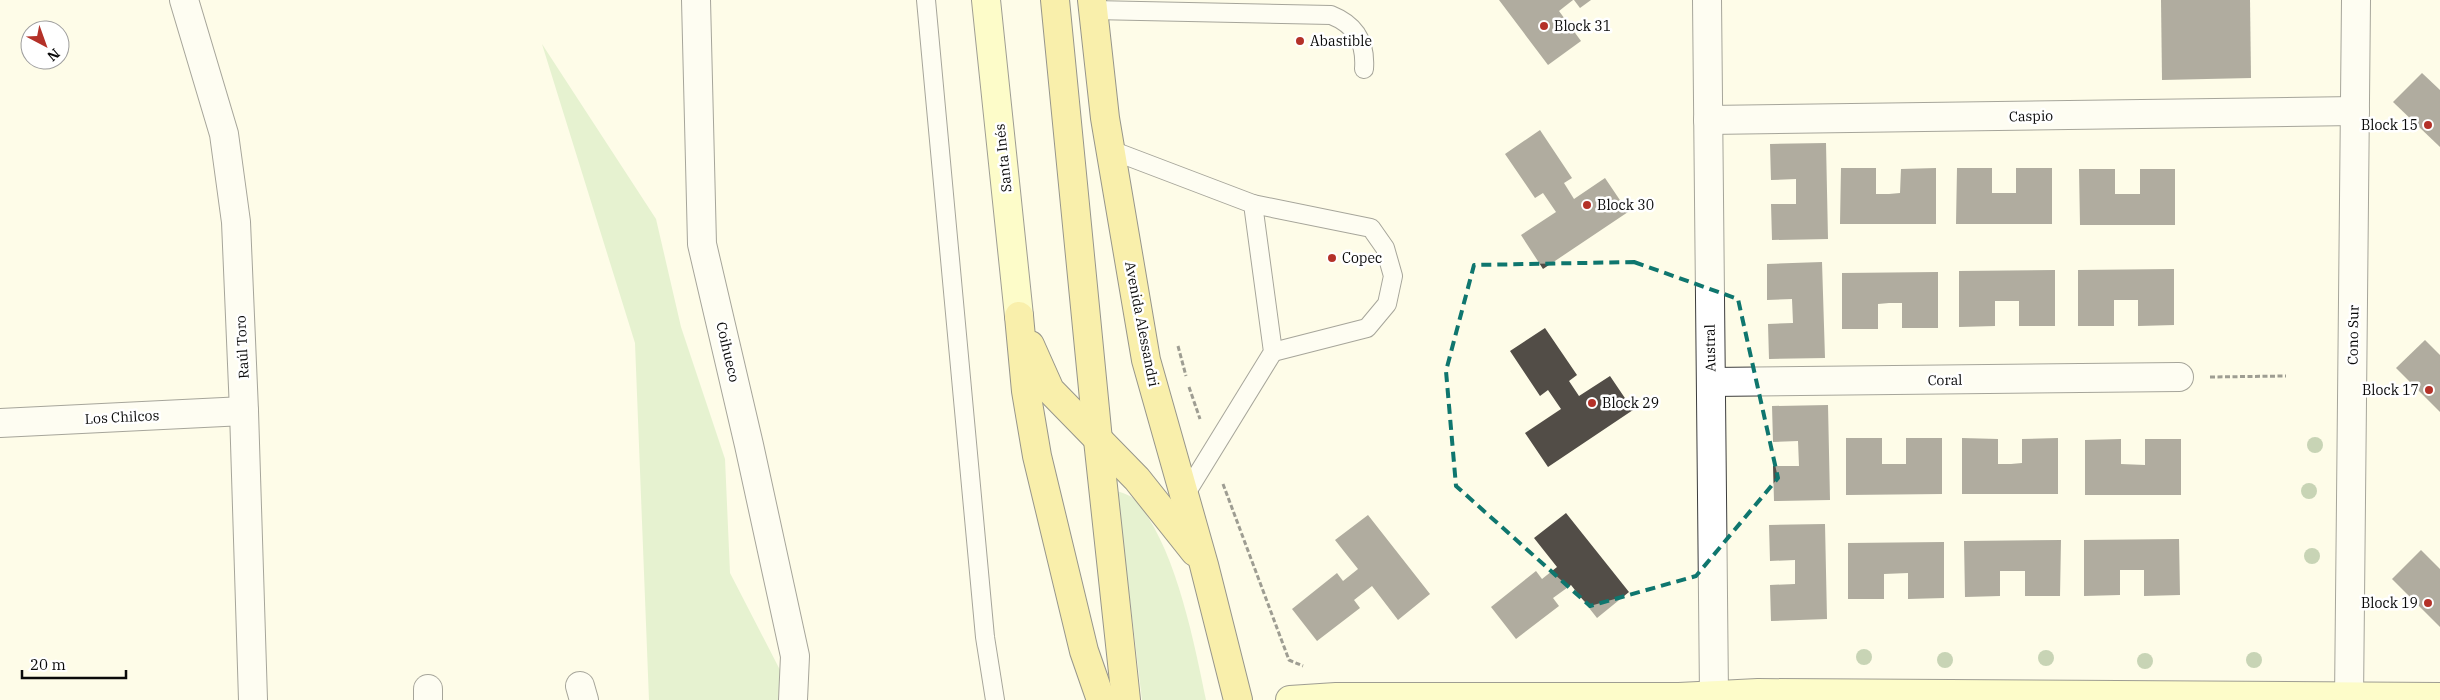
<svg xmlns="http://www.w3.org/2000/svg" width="2440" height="700" font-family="'IBM Plex Serif',serif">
<rect width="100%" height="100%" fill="#fefce8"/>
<g fill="#c9e6b4">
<polygon points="542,44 656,219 681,327 725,459 730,573 781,672 778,700 649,700 635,343"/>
<path d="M1117,491c5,2 13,4 17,8 41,44 60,143 72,201h-64l-12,-100 -15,-94z"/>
</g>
<g fill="#524d47">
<polygon points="1499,0 1573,0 1559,11 1581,41 1548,65"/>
<polygon points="1574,0 1591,0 1580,8"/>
<polygon points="2161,0 2250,0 2251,78 2162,80"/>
<polygon points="2422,73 2440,90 2440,147 2393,102"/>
<polygon points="1540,130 1572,178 1564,183 1574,199 1605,178 1628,212 1543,269 1521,235 1556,212 1543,193 1535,198 1505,154"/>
<polygon points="1826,143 1828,239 1772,240 1771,204 1796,204 1796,179 1771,180 1770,144"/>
<polygon points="1841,168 1876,168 1876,194 1889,194 1900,193 1901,169 1936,168 1936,224 1840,224"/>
<polygon points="1957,168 1992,168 1992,193 2016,193 2016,168 2052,168 2052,224 1956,224"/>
<polygon points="2079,169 2115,169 2115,194 2140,194 2140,169 2175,169 2175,225 2080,225"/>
<polygon points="1822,262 1825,358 1769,359 1768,324 1793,323 1792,299 1767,300 1767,264"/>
<polygon points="2174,269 2174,325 2138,326 2138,300 2114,300 2114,326 2078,326 2078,270"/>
<polygon points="2055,270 2055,326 2019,326 2019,301 1995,301 1995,326 1959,327 1959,271"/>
<polygon points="1938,272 1938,328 1902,328 1902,303 1889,303 1878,304 1878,329 1842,329 1842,273"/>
<polygon points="1545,328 1577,375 1569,381 1579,396 1610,376 1633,410 1548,467 1525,433 1561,409 1548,390 1540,396 1510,351"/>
<polygon points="2425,340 2440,355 2440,412 2396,368"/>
<polygon points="1828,405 1830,500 1774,501 1773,466 1799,466 1798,441 1773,442 1772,406"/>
<polygon points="1846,438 1882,438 1882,464 1906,464 1906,438 1942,438 1942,494 1846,495"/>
<polygon points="1962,438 1998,439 1998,464 2011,464 2022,463 2022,439 2058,438 2058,494 1962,494"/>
<polygon points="2121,439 2121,464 2145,465 2145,439 2181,439 2181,495 2085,495 2085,440"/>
<polygon points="1566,513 1629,592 1597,618 1571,585 1553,598 1559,606 1516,639 1491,607 1536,571 1542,579 1557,567 1534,538"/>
<polygon points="1368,515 1430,594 1398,620 1372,586 1354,600 1360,608 1317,641 1292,609 1337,573 1343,581 1358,569 1335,540"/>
<polygon points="1825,524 1827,619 1771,621 1770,585 1795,584 1795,560 1770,561 1769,525"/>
<polygon points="2179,539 2180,595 2144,596 2144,570 2120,570 2120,595 2084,596 2084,540"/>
<polygon points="2061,540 2060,596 2025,596 2025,571 2000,571 2000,596 1965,597 1964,541"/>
<polygon points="1944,542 1944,598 1908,599 1908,573 1884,574 1884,599 1848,599 1848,543"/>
<polygon points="2421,550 2440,569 2440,627 2392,579"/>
</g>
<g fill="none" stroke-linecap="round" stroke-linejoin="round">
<defs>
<g id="lane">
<polyline points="926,0 985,637 995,700"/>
<path d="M1093,10l238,5c25,10 35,27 33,54"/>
<polyline points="1111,150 1253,204 1273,352 1185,495"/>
<polyline points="1253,204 1371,228 1385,248 1393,276 1387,304 1367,328 1273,352"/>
</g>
<g id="street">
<polyline points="184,0 224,134 236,222 244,411 253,700"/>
<polyline points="696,0 702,244 749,445 795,656 793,700"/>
<polyline points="1707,0 1714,695"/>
<polyline points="1708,120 2355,111"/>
<polyline points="1711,382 2179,377"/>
<polyline points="0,423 244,411"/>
<polyline points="580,686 584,700"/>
<polyline points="428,689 428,700"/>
<polyline points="2349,700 2356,0"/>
</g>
<g id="secondary">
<polyline points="986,0 1019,316"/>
<polyline points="1290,700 1336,697 1679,697 1758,693 2440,697"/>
</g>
<g id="primary">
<polyline points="1055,0 1098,440 1126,700"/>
<polyline points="1092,0 1105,118 1146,360 1204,565 1238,700"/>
<polyline points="1019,316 1026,391 1037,456 1084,651 1101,700"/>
<polyline points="1030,345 1050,390 1137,479 1195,552"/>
</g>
</defs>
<use href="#lane" stroke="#3d3d3d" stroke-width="20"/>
<use href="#street" stroke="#3d3d3d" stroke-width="30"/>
<use href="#secondary" stroke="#2c2c2c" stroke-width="30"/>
<use href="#primary" stroke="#1b1b1b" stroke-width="30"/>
<g stroke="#2c2c2c" stroke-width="3" stroke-dasharray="5 2.5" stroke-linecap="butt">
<polyline points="1178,346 1186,376"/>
<polyline points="2210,377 2286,376"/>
<polyline points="1189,387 1200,419"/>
<polyline points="1223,484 1289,660 1303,666"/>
</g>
<use href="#lane" stroke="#fff" stroke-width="18"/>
<use href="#street" stroke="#fff" stroke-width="28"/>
<use href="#secondary" stroke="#fcfca5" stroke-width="28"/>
<use href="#primary" stroke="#f4e063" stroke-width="28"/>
</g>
<g fill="#87a579">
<circle cx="2315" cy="445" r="8"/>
<circle cx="2309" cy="491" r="8"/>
<circle cx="2312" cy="556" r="8"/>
<circle cx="1864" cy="657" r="8"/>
<circle cx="2046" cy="658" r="8"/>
<circle cx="1945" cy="660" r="8"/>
<circle cx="2254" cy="660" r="8"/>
<circle cx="2145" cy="661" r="8"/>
</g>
<path d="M0 0H2440V700H0ZM1634,262l104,37 40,179 -82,98 -106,30 -134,-120 -10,-115 28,-106z" fill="#fefce8" fill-opacity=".55" fill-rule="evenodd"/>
<path fill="none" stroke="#0f766e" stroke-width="4" stroke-dasharray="10 6" stroke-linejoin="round" d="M1634,262l104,37 40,179 -82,98 -106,30 -134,-120 -10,-115 28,-106z"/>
<g fill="#b43128" stroke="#fff" stroke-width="2">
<circle cx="1544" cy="26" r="5"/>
<circle cx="1300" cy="41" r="5"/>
<circle cx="2428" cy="125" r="5"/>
<circle cx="1587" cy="205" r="5"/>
<circle cx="1332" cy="258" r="5"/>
<circle cx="2429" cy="390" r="5"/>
<circle cx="1592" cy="403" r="5"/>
<circle cx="2428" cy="603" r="5"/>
</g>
<g text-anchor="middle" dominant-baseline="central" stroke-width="5" stroke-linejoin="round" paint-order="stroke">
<g font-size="14" fill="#0a0a0a" stroke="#fff" text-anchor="start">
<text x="1554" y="26">Block 31</text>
<text x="1310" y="41">Abastible</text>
<text x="2418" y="125" text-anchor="end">Block 15</text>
<text x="1597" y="205">Block 30</text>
<text x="1342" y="258">Copec</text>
<text x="2419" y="390" text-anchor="end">Block 17</text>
<text x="1602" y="403">Block 29</text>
<text x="2418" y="603" text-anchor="end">Block 19</text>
</g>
<g font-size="14" fill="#0a0a0a" stroke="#fff">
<text transform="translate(2031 116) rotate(-1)">Caspio</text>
<text transform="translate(1003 158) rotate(-96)">Santa Inés</text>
<text transform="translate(1142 324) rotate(79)">Avenida Alessandri</text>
<text transform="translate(2353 335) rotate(-89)">Cono Sur</text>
<text transform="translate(242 347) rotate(-93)">Raúl Toro</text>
<text transform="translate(1710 348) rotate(-91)">Austral</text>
<text transform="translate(728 352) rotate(77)">Coihueco</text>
<text transform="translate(1945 380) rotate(-1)">Coral</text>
<text transform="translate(122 417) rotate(-3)">Los Chilcos</text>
</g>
</g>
<g transform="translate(45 45) rotate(139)"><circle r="24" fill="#ffffff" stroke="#9d9d9d"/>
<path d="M0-4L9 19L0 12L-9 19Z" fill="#b43128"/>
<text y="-8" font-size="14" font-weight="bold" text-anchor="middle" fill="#0a0a0a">N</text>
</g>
<path d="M22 670v8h104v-8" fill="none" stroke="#0a0a0a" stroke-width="2.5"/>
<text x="30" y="670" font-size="15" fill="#0a0a0a" stroke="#ffffff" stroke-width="4" paint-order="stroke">20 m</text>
</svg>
